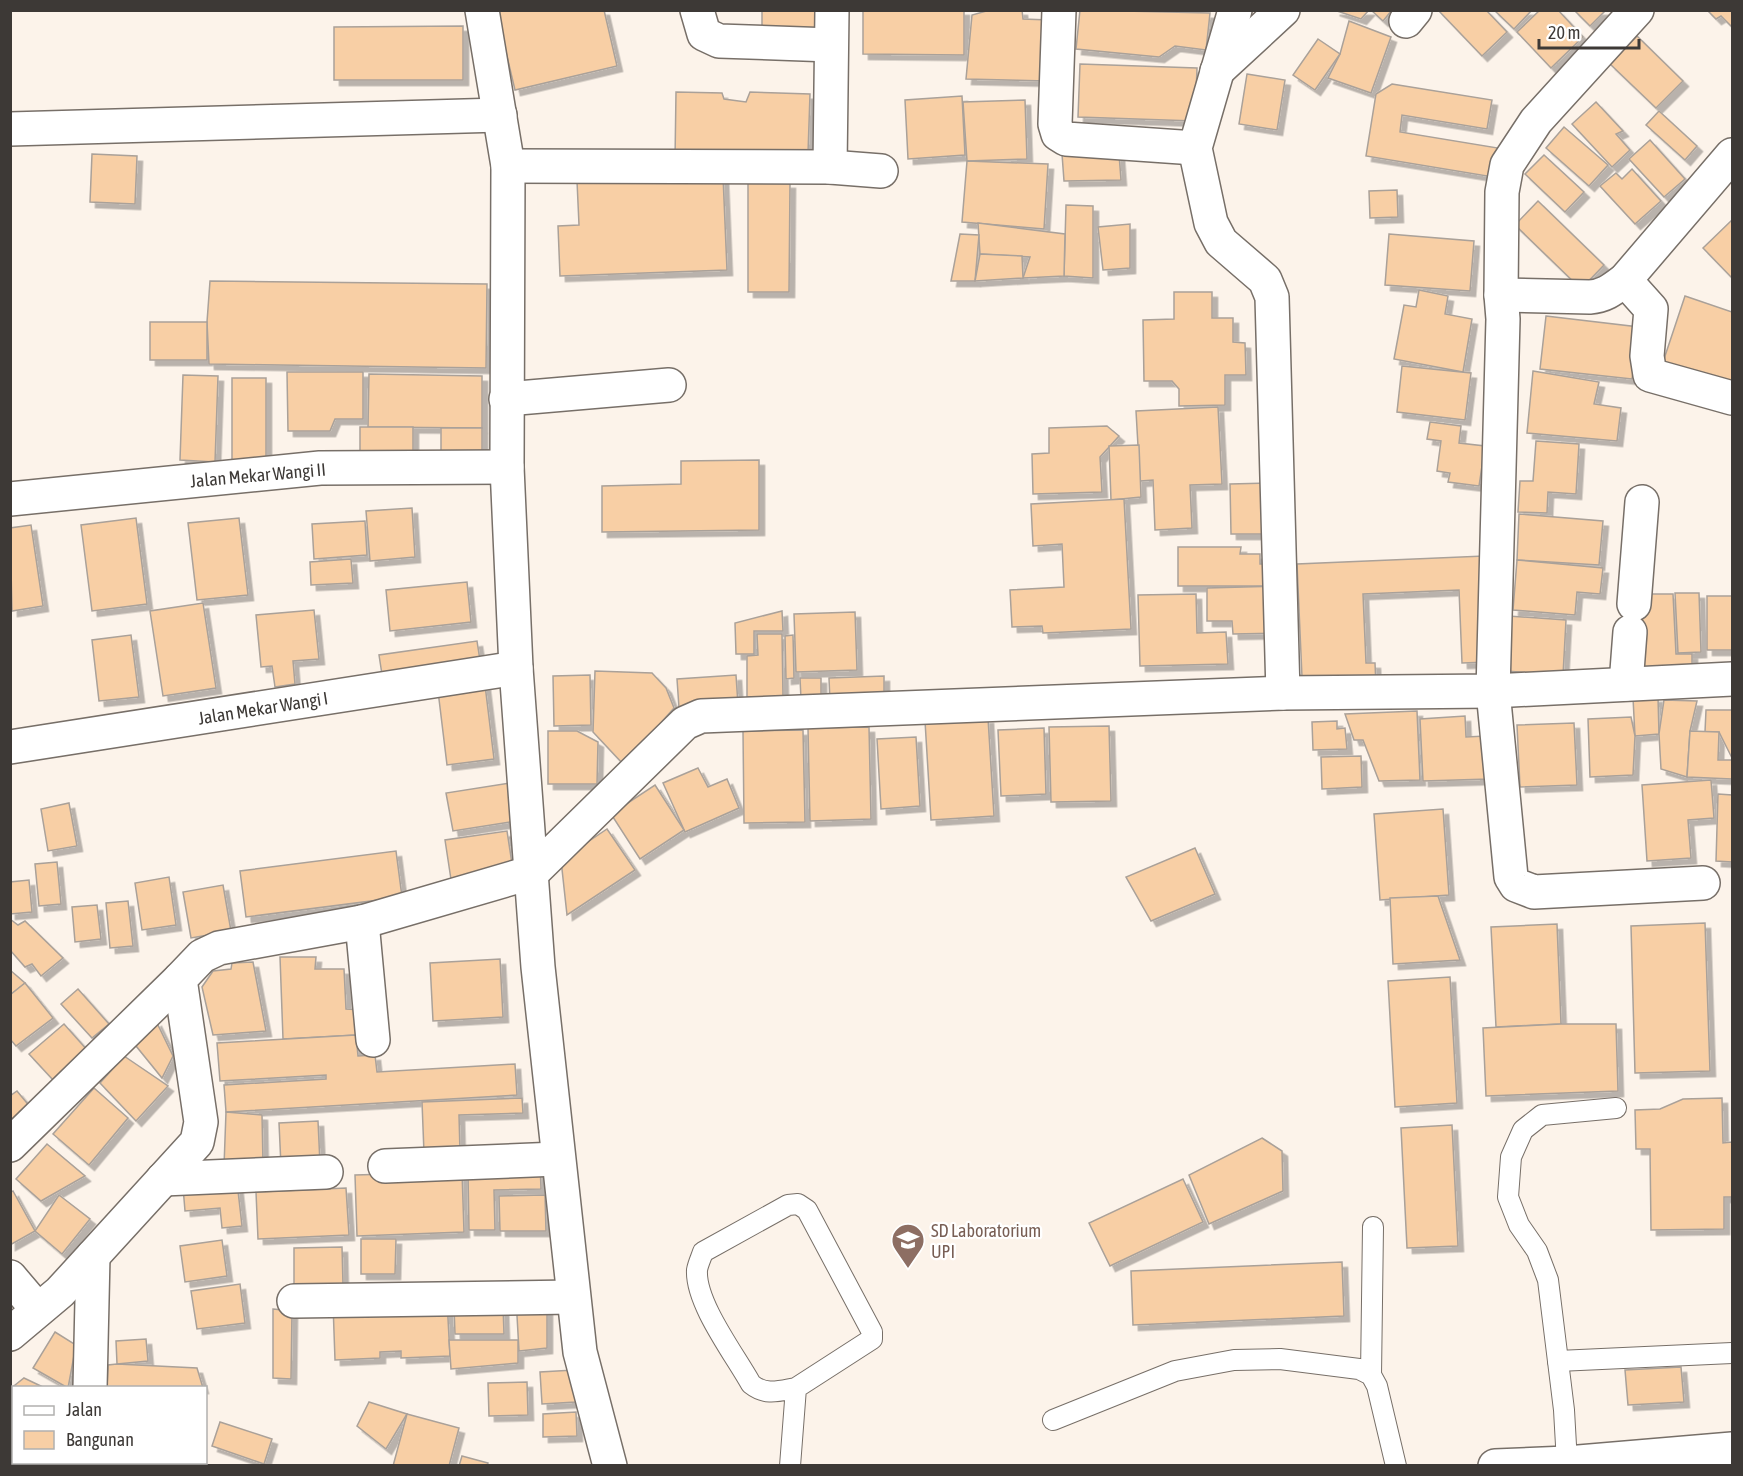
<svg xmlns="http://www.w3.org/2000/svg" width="1743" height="1476" font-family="'Asap Condensed',sans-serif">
<defs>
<filter id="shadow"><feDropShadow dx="5.5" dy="5.5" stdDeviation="0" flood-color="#0004"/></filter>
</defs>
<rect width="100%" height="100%" fill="#fcf3ea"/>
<g fill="#f8cfa5" stroke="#aaa199" stroke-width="1.5" filter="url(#shadow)">
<polygon points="496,10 604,10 617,66 515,90"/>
<polygon points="762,10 817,10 817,30 762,29"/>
<polygon points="863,10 964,10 964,55 863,54"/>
<polygon points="990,10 1022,10 1023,19 1049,20 1046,81 966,79 972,15"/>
<polygon points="1080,10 1210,13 1206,50 1175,46 1159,57 1076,49"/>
<polygon points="1334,10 1369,10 1361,19"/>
<polygon points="1371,10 1392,10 1383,21"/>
<polygon points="1438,10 1486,10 1507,32 1482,56"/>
<polygon points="1494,10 1532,10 1514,29"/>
<polygon points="1540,10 1558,10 1583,37 1551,68 1517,32"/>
<polygon points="1574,10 1606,10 1590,26"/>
<polygon points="1707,10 1732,10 1732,27 1721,16 1716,19"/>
<polygon points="1349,21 1391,37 1371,93 1328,78 1340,54"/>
<polygon points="463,26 463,80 334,80 334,27"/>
<polygon points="1637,36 1683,81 1656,108 1610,64"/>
<polygon points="1318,39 1340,54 1315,90 1293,75"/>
<polygon points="1080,64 1197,68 1195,121 1078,117"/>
<polygon points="1247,74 1285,80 1277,130 1239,124"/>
<polygon points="1392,84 1492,100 1487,129 1402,115 1400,132 1504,149 1499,178 1366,156 1376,94"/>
<polygon points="676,92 722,93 724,99 746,102 750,92 810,94 808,153 675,160"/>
<polygon points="962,96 965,155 908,159 905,100"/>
<polygon points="1025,100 1027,159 967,161 963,102"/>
<polygon points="1596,102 1623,131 1616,134 1630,150 1612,167 1572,124"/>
<polygon points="1659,111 1697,146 1685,160 1646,125"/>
<polygon points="1564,127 1608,165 1589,186 1546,148"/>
<polygon points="1650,140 1685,179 1664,197 1629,159"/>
<polygon points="92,154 137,156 135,204 90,202"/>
<polygon points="1062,154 1119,154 1121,180 1064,181"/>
<polygon points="1544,155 1584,192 1565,212 1525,174"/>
<polygon points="967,161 1048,164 1044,229 962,222"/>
<polygon points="1632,169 1661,201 1635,224 1600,186 1616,173 1622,179"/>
<polygon points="723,176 727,270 560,276 558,226 579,225 577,181"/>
<polygon points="748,183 790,183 789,292 748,292"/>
<polygon points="1397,190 1398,217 1370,218 1369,191"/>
<polygon points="1538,201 1604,265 1581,289 1515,225"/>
<polygon points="1066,205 1093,206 1093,278 1064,276"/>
<polygon points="1732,220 1732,278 1703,248"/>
<polygon points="978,223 1065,234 1064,276 1023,278 1030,257 980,254"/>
<polygon points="1130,224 1130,268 1103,270 1098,227"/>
<polygon points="960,234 979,235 975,281 951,281"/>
<polygon points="1389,234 1474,241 1470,291 1385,285"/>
<polygon points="980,254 1022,256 1023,278 975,281"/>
<polygon points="210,281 487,284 486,368 209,364 207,322"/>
<polygon points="1419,290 1448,296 1445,314 1472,319 1463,372 1394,359 1404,305 1416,307"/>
<polygon points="1174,292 1212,292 1212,318 1233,318 1233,342 1245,343 1246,375 1225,375 1225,405 1179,406 1179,389 1172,381 1144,381 1143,320 1174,319"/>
<polygon points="1685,296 1732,312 1732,392 1661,368"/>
<polygon points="1546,316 1639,327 1632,379 1540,369"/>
<rect x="150" y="322" width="57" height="38"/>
<polygon points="1402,366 1471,373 1465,420 1397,412"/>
<polygon points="1533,371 1599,382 1594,404 1621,408 1617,441 1527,433"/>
<polygon points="287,372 363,372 363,419 335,419 330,431 288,431"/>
<polygon points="369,374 482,376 482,428 368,427"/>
<polygon points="183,375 218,376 215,462 180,460"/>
<rect x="232" y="378" width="34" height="88"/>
<polygon points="1218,407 1222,484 1190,485 1192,528 1155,530 1153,480 1140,481 1136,411"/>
<polygon points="1430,422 1461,426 1459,443 1485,446 1479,486 1448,482 1450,473 1437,471 1441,441 1427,439"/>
<polygon points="1107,426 1119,436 1100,457 1102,492 1033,494 1032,454 1049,453 1049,428"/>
<rect x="360" y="427" width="53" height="38"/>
<polygon points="441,428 482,428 482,459 441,460"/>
<polygon points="1536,441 1579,444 1576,494 1548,492 1547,513 1518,512 1520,481 1533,481"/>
<polygon points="1139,445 1141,497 1111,500 1109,446"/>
<polygon points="759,460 759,530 602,532 602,486 681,484 681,461"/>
<polygon points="1269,483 1269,534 1231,534 1230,484"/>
<polygon points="1124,499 1131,629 1043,633 1042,626 1012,627 1010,590 1064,587 1062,544 1033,546 1031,504"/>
<polygon points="412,508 415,557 370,561 366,511"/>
<polygon points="1519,514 1603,521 1599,565 1517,560"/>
<polygon points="136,518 147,604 92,611 81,525"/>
<polygon points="239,518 248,595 197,600 188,523"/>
<polygon points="365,521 367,555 314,559 312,524"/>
<polygon points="31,525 43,606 12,611 10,528"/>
<polygon points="1178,547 1241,547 1240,554 1260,554 1260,564 1268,564 1269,586 1178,586"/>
<polygon points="1484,556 1489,662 1462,663 1459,590 1363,594 1366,663 1375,663 1376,686 1302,677 1297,564"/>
<polygon points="351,559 353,583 311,585 310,562"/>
<polygon points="1517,560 1603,568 1600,594 1577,592 1575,615 1513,610"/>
<polygon points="467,582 471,622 390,631 386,590"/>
<polygon points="1277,586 1278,633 1233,634 1232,621 1207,621 1207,588"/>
<polygon points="1675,593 1699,593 1701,652 1678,653"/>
<polygon points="1196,594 1197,633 1226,632 1228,664 1140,666 1138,595"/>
<polygon points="1637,594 1673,594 1676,654 1692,654 1692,670 1641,672"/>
<rect x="1707" y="596" width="25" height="54"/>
<polygon points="203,603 216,688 163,696 150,611"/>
<polygon points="314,610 319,659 293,661 295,684 275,687 272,666 261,667 256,615"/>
<polygon points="782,611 783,631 754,631 754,654 736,654 735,623"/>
<polygon points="855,612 857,670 796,672 794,614"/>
<polygon points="1508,616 1566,620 1563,675 1505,671"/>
<polygon points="757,634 782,634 783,697 747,697 747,656 758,655"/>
<polygon points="131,635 139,697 99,701 92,640"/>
<polygon points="793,635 794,678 786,679 785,636"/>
<polygon points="477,641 481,667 383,681 379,655"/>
<polygon points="595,671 652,673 666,688 674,708 624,765 593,732"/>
<polygon points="590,675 591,725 554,726 553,676"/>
<polygon points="736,675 738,705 679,708 677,679"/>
<polygon points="884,676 884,696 830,702 829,678"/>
<polygon points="800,678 821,678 821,699 801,699"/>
<polygon points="485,685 494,759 447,765 438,691"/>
<polygon points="1658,697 1659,734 1635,736 1633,698"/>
<polygon points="1664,700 1697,701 1690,731 1687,777 1661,769 1659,734"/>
<polygon points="1706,710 1732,710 1732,758 1719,732 1705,732"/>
<polygon points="1417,711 1420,780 1379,781 1363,740 1354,740 1345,714"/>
<polygon points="1465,716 1466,737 1486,736 1489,779 1423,781 1420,719"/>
<polygon points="1631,717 1635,736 1633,775 1590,777 1588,719"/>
<polygon points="988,718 994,816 931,820 925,721"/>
<polygon points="1337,721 1337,729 1345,728 1347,749 1313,750 1312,722"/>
<polygon points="1574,723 1577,785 1520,787 1517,725"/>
<polygon points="1109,726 1111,801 1051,802 1049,727"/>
<polygon points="869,727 871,819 810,821 808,728"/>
<polygon points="1044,728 1046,794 1001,796 998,730"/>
<polygon points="803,730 805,822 744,823 743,731"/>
<polygon points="548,731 577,731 598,742 597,784 548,784"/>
<polygon points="1690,731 1719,732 1718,760 1732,760 1732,779 1687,777"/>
<polygon points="916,737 920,806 881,809 877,739"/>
<polygon points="1361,756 1362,787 1322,789 1321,757"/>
<polygon points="698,768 708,787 727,779 739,808 685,832 663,783"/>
<polygon points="1711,780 1714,818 1688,820 1691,858 1647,861 1642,785"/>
<polygon points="510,783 516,821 453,831 446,793"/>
<polygon points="655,785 684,830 640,859 611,814"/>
<polygon points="1718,794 1732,795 1732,862 1716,861"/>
<polygon points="69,803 77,846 48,851 41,809"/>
<polygon points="1443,809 1449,895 1380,900 1374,814"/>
<polygon points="607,829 635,870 567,915 561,860"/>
<polygon points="507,831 514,877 452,886 445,840"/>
<polygon points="1195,848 1215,894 1151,921 1126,877"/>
<polygon points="396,851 402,897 246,917 240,871"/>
<polygon points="57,862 61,904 39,906 35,864"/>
<polygon points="169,877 176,925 142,930 135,883"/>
<polygon points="29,880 32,912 10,914 10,882"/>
<polygon points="223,885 231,931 191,938 183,892"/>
<polygon points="1438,896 1460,960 1393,964 1390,898"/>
<polygon points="128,901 133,946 110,948 106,903"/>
<polygon points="97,905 101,939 75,942 72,907"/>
<polygon points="10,919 18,925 25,921 63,958 41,976 32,964 25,967 10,950"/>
<polygon points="1705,923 1710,1071 1635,1073 1631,926"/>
<polygon points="1557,924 1561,1024 1496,1027 1491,927"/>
<polygon points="280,957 316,957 315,969 344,969 346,1009 364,1010 356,1035 283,1039"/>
<polygon points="500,959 503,1017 433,1021 430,963"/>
<polygon points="253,962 266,1031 213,1035 202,987 213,971 231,969 232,963"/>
<polygon points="10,970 25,983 10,995"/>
<polygon points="1450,977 1457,1103 1395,1107 1388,981"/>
<polygon points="25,983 53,1018 16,1046 10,1039 10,995"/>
<polygon points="78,989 109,1024 92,1038 61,1004"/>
<polygon points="156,1021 173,1056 162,1078 132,1041"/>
<polygon points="64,1024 88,1051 54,1081 29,1054"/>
<polygon points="1561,1024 1616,1024 1618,1091 1486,1096 1483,1028"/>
<polygon points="356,1035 358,1056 375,1055 377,1072 515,1064 517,1095 226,1112 224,1085 326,1079 326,1075 220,1081 217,1043"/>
<polygon points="124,1056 168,1086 136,1121 100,1083"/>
<polygon points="94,1088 128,1118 89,1165 53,1134"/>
<polygon points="17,1091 31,1108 10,1125 10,1096"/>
<polygon points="522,1098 523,1113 459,1115 460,1152 424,1153 422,1102"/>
<polygon points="1722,1098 1723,1143 1732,1142 1732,1197 1724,1197 1724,1229 1651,1230 1650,1149 1636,1149 1635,1110 1660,1109 1683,1099"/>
<polygon points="226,1112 262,1115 263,1164 224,1166"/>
<polygon points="318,1121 320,1164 281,1166 279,1123"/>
<polygon points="1452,1125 1458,1246 1407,1248 1401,1128"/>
<polygon points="1262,1138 1282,1151 1283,1191 1209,1224 1189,1175"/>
<polygon points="47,1144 85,1176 41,1201 16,1179"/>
<polygon points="540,1162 541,1189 494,1190 495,1230 469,1230 468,1173"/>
<polygon points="462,1172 464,1232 357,1236 355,1175"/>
<polygon points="1183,1179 1203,1222 1110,1266 1089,1223"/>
<polygon points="237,1182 242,1226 222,1228 220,1208 185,1211 183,1187"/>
<polygon points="346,1188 349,1235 258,1239 256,1192"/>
<polygon points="13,1191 35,1231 10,1245 10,1193"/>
<polygon points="59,1195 90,1219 62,1254 35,1231"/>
<polygon points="545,1195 546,1231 500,1231 499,1196"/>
<polygon points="361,1239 396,1239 395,1274 361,1274"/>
<polygon points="222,1240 227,1276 185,1282 180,1246"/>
<polygon points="342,1247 343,1285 294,1286 294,1248"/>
<polygon points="1342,1262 1344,1316 1133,1325 1131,1271"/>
<polygon points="240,1284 245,1323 197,1329 191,1291"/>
<polygon points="516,1298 547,1299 547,1348 519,1351"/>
<polygon points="447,1300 450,1356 401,1358 401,1351 380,1352 380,1358 335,1360 333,1304"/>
<polygon points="503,1306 504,1334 455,1334 454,1307"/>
<polygon points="273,1309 292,1311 291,1379 273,1378"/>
<polygon points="55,1332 76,1345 68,1388 33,1368"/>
<polygon points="146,1339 148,1361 117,1364 116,1341"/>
<polygon points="449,1340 518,1340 518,1363 451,1369"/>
<polygon points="117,1364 197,1368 203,1388 107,1388 108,1365"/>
<polygon points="1681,1367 1684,1402 1628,1405 1625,1370"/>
<polygon points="574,1370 576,1402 542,1404 540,1372"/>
<polygon points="24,1378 45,1388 14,1388 14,1462 39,1462 36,1466 10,1466 10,1389"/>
<polygon points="527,1382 528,1415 489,1416 488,1383"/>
<polygon points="369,1402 407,1414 386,1449 357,1426"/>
<polygon points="576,1412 577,1436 543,1437 543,1414"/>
<polygon points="407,1414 459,1428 449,1466 393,1466"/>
<polygon points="220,1422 272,1439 264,1464 212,1446"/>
<polygon points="462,1456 488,1463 487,1466 459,1466"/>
<polygon points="110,1462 193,1462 193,1466 110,1465"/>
</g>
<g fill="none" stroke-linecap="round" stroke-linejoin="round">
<defs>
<g id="lane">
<polyline points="1558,1361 1732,1353"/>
<polyline points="1371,1375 1373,1227"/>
<polyline points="1053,1420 1175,1371 1234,1360 1280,1359 1359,1369 1371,1375 1377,1386 1396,1466"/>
<polyline points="1567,1463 1564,1410 1548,1280 1537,1251 1519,1225 1508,1197 1511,1157 1523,1130 1542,1115 1616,1108"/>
<path d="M790,1466l6,-78 76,-49v-7l-65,-122 -9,-6 -10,1 -85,47c-2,6 -5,12 -6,18 -2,33 38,85 54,114 15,12 28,7 45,4"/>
</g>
<g id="street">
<polyline points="697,10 704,34 719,41 831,45"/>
<polyline points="1059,10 1055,124 1058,134 1066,139 1195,148"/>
<polyline points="1235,10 1195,148 1211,223 1221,242 1265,280 1272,297 1283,693 1493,691 1732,679"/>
<polyline points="1637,10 1536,121 1507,165 1502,192 1501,295 1503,319 1493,691 1511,877 1516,885 1534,892 1703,883"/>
<polyline points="1406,21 1415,10"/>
<polyline points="1217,71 1283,10"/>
<polyline points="10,129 500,115"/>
<polyline points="508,166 830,167 881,171"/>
<polyline points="830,167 832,10"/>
<polyline points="1625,280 1651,309 1647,356 1650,375 1732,398"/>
<path d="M1501,295l89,2c15,-1 23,-8 35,-17l107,-125"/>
<polyline points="506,399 669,385"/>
<polyline points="10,499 320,468 507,467"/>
<polyline points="1634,604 1642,502"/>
<polyline points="1626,684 1630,632"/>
<polyline points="10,747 516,668"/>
<polyline points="362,922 373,1040"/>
<polyline points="10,1145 180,979"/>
<polyline points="385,1166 557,1159"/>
<polyline points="163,1179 326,1172"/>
<polyline points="10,1277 38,1310"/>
<polyline points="294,1301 573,1297"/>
<polyline points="10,1334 60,1292 197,1142 201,1122 180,979 202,956 219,948 362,922 533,872 685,723 701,716 1283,693"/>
<polyline points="90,1388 93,1256"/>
<polyline points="89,1466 89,1462"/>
<polyline points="1495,1466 1567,1463 1732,1449"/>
</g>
<polyline id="secondary" points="482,10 508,166 507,467 516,668 538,967 580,1352 610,1466"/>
</defs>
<use href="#lane" stroke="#776f68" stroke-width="22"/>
<use href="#street" stroke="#776f68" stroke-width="36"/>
<use href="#secondary" stroke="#776f68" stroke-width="36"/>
<use href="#lane" stroke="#fff" stroke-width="20"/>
<use href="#street" stroke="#fff" stroke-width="33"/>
<use href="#secondary" stroke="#fff" stroke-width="33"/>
</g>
<defs>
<symbol id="school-pin" viewBox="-11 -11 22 30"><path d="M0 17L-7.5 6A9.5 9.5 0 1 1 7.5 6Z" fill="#8d6e63" stroke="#fff"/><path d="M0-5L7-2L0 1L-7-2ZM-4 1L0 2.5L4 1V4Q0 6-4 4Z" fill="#fff"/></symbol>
</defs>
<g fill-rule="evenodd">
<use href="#school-pin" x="889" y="1221" width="38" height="52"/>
</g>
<g text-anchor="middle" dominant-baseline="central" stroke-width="4.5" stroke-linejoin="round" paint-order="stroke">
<g font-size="18" fill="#3d3936" stroke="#fff">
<text transform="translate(258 475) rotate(-5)">Jalan Mekar Wangi II</text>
<text transform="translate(263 708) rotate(-9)">Jalan Mekar Wangi I</text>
</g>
<g font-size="18" fill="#785e54" stroke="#fff" text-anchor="start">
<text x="931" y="1230">SD Laboratorium<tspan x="931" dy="21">UPI</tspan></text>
</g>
</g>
<rect width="1743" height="1476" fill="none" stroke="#3d3936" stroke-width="24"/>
<rect x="12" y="1386" width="195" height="78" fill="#ffffff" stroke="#b1b0af" stroke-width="1.5"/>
<rect x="24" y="1406" width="30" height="9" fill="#ffffff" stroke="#b1b0af" stroke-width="1.5"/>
<text x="66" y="1416" font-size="18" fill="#3d3936">Jalan</text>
<rect x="24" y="1431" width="30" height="18" fill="#f8cfa5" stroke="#b1b0af" stroke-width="1.5"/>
<text x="66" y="1446" font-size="18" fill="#3d3936">Bangunan</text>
<path d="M1539 39v9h100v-9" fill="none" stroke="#3d3936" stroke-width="3"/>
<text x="1548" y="39" font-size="18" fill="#3d3936" stroke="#ffffff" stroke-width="4.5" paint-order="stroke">20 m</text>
</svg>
